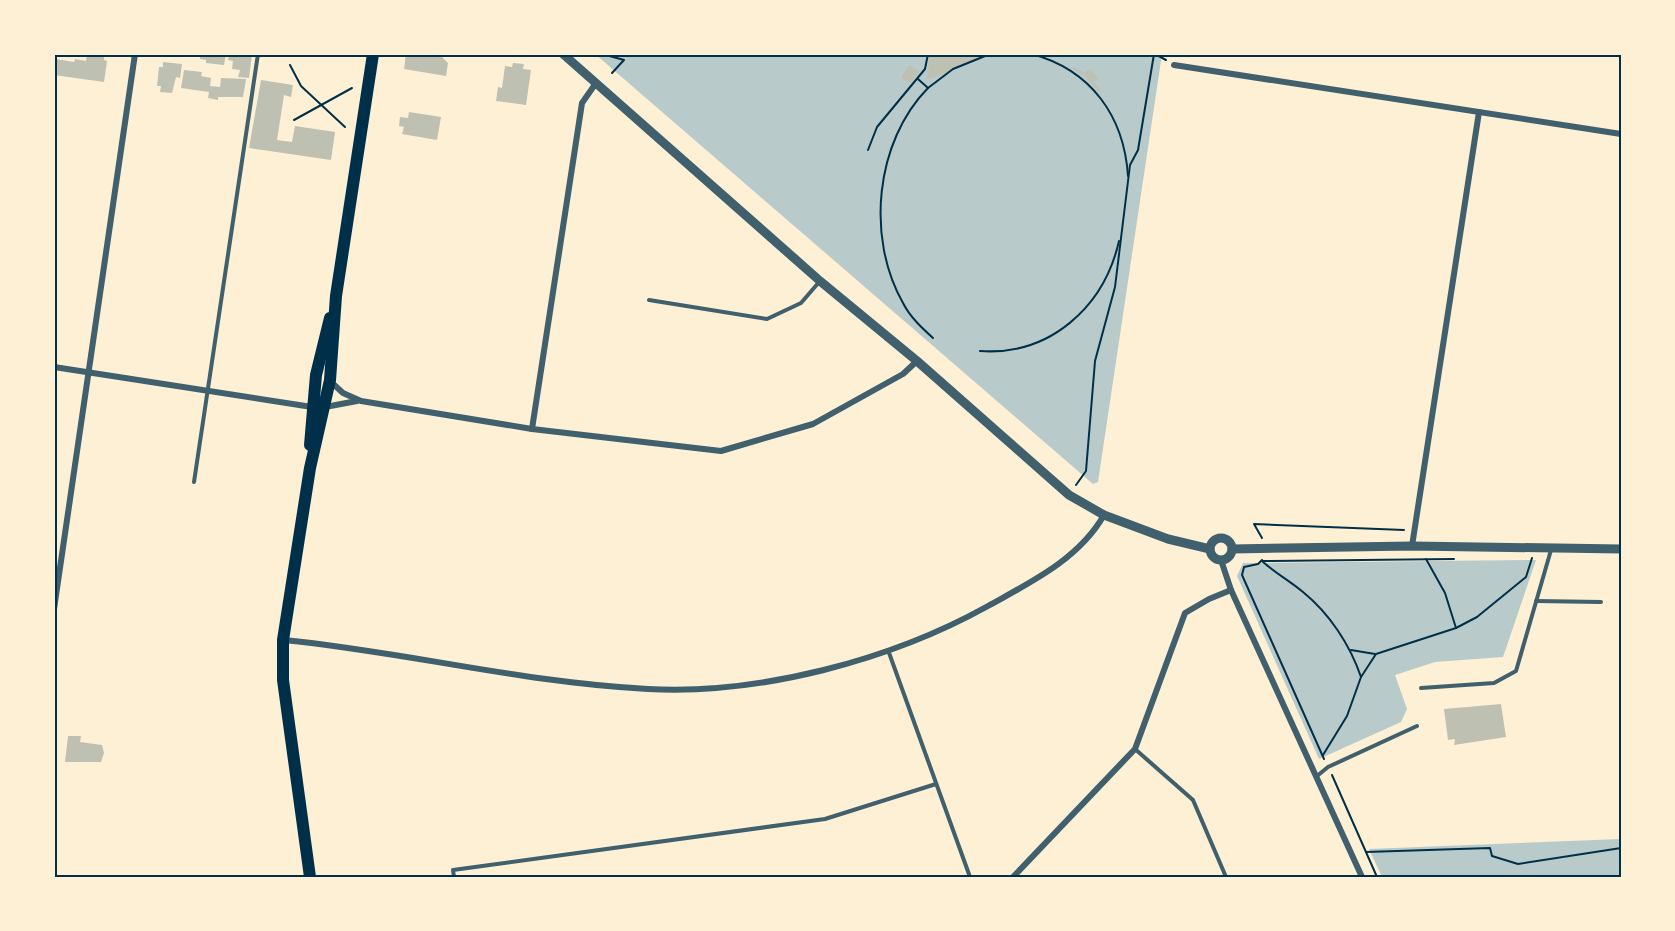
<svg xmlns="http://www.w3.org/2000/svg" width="1675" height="931" font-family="'Fira Sans',sans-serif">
<rect width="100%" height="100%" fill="#fdf0d5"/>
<g fill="#b9caca">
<polygon points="595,54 1162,54 1098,482 1093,484"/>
<polygon points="1536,560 1503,657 1435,662 1395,675 1407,709 1401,722 1319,759 1237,576 1243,563"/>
<polygon points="1621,839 1621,877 1382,877 1369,849"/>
</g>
<g fill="#bec0b2">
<polygon points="87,54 104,55 104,60 107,61 104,82 54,75 54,56 56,59 74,62 75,59 86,61"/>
<polygon points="200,54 226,54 224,65 206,63 206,60 200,59"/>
<polygon points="229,54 252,54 249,78 238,77 240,70 232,69 233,61 228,60"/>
<polygon points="406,54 439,54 448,63 446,76 404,69"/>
<polygon points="930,54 984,54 979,56 981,59 927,80"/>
<polygon points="163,62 182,64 180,78 176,77 172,93 160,92 161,86 157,86 159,67 163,67"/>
<polygon points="513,63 524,64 523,69 531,70 526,105 496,101 498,87 502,88 505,66 512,67"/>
<polygon points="909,65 920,71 910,83 901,78"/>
<polygon points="1074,67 1085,73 1090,69 1098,78 1094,82 1101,90 1099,92 1084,75 1072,69"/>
<polygon points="184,70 202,72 201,76 211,78 210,86 220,87 221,78 246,79 243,97 218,97 218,100 208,98 209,92 181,88"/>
<polygon points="261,80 293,85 291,97 284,95 277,140 292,142 295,126 335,132 331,160 249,148"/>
<polygon points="409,112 441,117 437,140 402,134 404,127 399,126 400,117 408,118"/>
<polygon points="1501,704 1506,737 1454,745 1455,739 1448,740 1444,709"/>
<polygon points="68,736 81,736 80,742 102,745 104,753 101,762 65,762"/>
</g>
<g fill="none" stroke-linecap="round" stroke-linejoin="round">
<g stroke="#003049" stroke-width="2">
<polyline points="602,54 624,60 612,73"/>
<path d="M1032,54c59,16 92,62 96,122"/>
<polyline points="1155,54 1166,60"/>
<polyline points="290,65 301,86 345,127"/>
<polyline points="918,79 928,88 953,69 990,54"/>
<path d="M928,88c-53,54 -62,150 -25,215 7,14 19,25 30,35"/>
<polyline points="294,120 352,88"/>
<polyline points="868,150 877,127 925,69 928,54"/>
<path d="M980,351c70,5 124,-44 139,-110"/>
<polyline points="1076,485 1086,471 1095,361 1115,287 1130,165 1138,150 1154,54"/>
<polyline points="1262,538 1254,524 1404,530"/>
<polyline points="1426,559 1445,593 1456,628"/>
<polyline points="1262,560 1258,564 1244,567 1242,575 1324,759"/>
<polyline points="1262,561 1454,559"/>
<path d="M1262,561c13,12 28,20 41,31 27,22 47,53 58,85"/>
<polyline points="1351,650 1375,654"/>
<polyline points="1323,755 1347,716 1361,677 1376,654 1456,628 1477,617 1526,577 1532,558"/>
<polyline points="1332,775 1377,877"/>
<polyline points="1366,852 1490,848 1492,856 1518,864 1621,848"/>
</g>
<g stroke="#3f606c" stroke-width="4">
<polyline points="649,300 767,319 801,303 820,281"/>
<polyline points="194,482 258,54"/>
<polyline points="1536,601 1601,602"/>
<polyline points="888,650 970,877"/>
<polyline points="1421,688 1494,683 1516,671 1551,550"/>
<polyline points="1135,749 1193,800 1226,877"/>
<polyline points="1317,776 1328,767 1417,726"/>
<polyline points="454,877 453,870 825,819 936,784"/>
</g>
<g stroke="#3f606c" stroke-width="6">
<polyline points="1174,65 1621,134"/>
<polyline points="54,367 312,407"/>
<polyline points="331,382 343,393 361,401 532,429 721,451 813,424 903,374 917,361"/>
<polyline points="325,407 357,401"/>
<polyline points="532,429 582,103 596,83"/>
<polyline points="1412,546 1479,112"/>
<polyline points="1221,560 1231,590 1362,877"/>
<polyline points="54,609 135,54"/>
<path d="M284,640c122,12 241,43 364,49 112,6 243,-29 340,-83 43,-24 91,-47 116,-91"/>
<polyline points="1013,877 1135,749 1185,613 1209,599 1231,590"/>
</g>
<g stroke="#3f606c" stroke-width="9">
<polyline points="563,54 820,281 917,361 1069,495 1104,515 1168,539 1210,549"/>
<circle cx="1221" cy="549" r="11"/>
<polyline points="1232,549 1412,546 1621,549"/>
</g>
<g stroke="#003049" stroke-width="12">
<polyline points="310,445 316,375 330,318"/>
<polyline points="310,877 283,680 283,640 310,468 330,380 336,296 373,54"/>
</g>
</g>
<rect width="1675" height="931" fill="none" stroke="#fdf0d5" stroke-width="111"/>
<rect x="56" y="56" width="1564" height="820" fill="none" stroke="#003049" stroke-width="2"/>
</svg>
